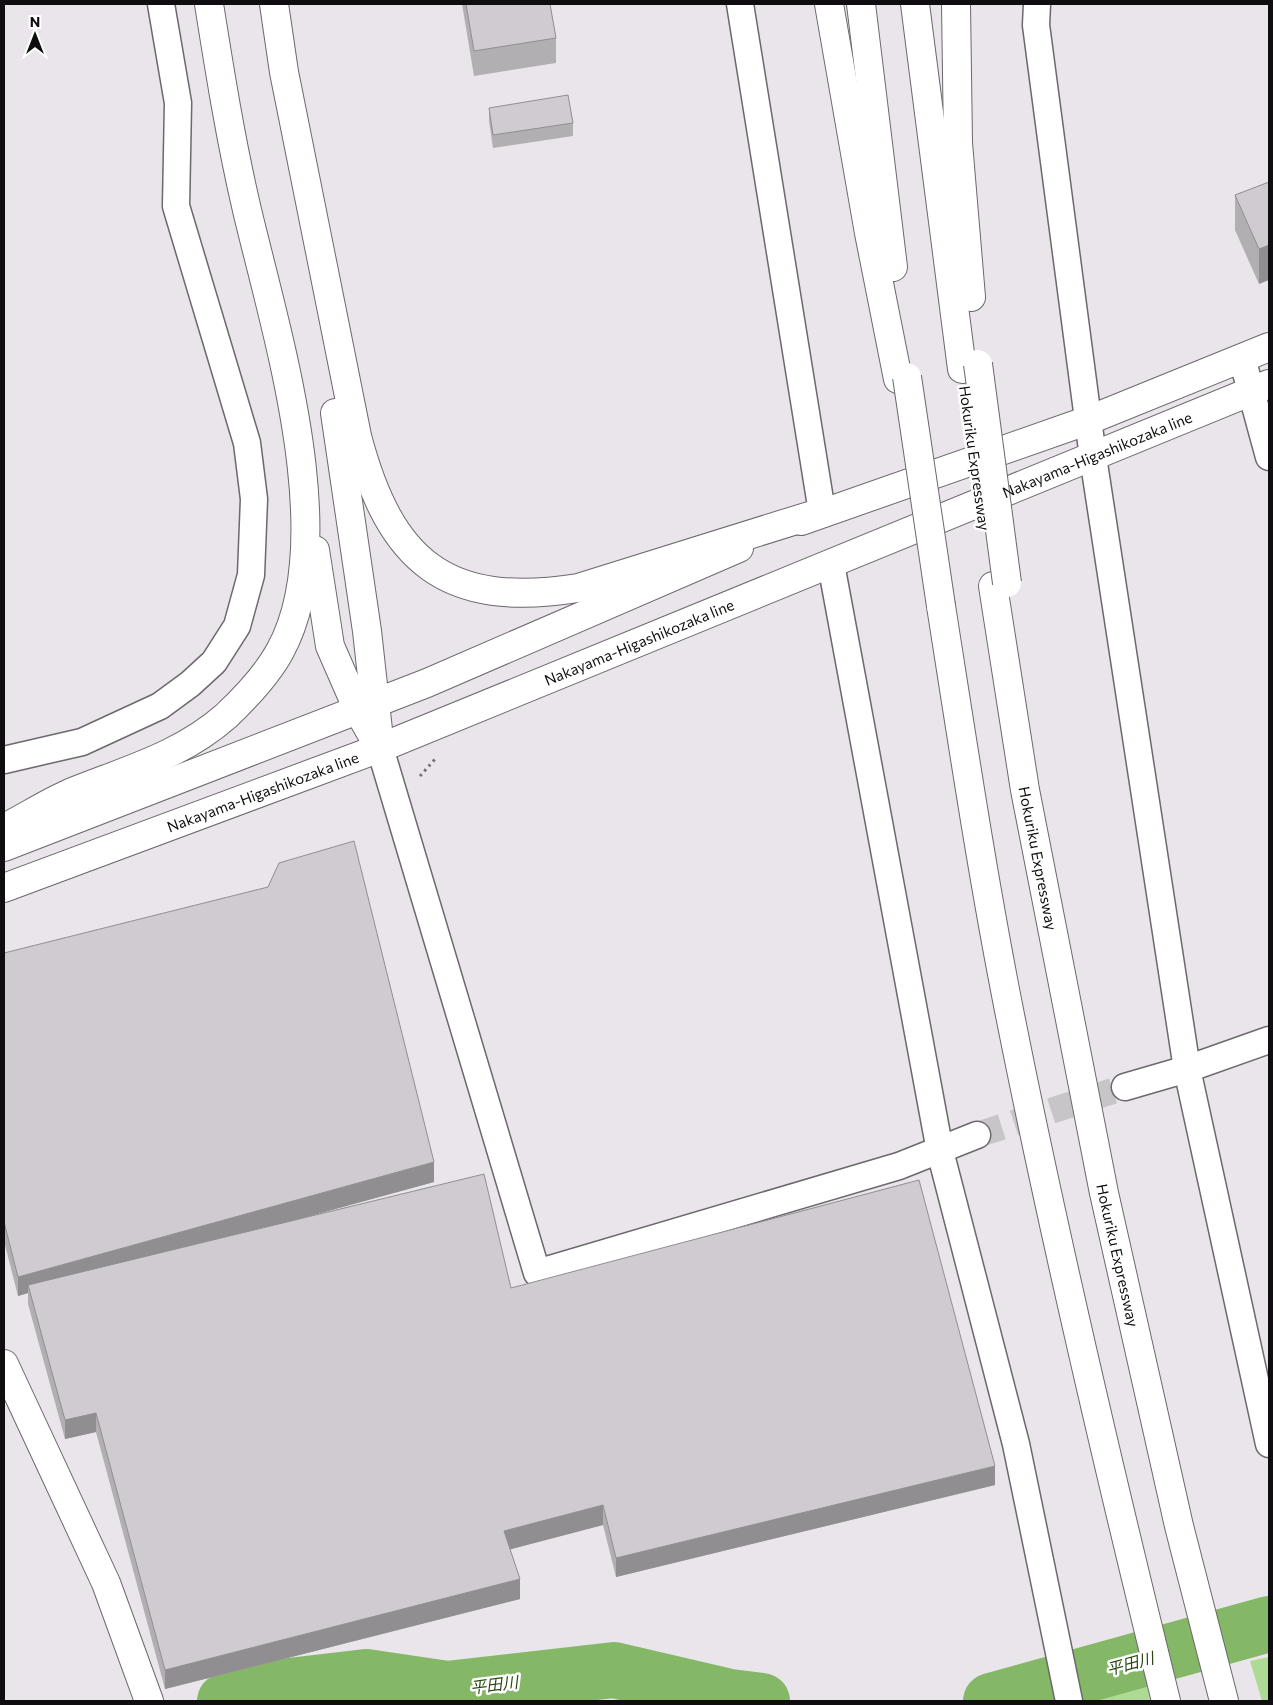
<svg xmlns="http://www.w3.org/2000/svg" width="1273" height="1705" font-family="Commissioner,'Noto Sans JP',sans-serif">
<rect width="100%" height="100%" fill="#e9e5ea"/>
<g fill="#addb94">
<polygon points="1269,1657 1269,1701 1262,1701 1250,1661"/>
<polygon points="1141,1663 1152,1701 1091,1701 1085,1682"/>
</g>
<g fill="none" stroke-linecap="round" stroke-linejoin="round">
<g stroke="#84b867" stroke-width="56">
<polyline points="225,1701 272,1688 366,1677 447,1689 614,1670 730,1697 762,1701"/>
<polyline points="991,1701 1269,1624"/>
</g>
<polyline stroke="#c8c5c9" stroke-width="26" stroke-dasharray="26 13" stroke-linecap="butt" points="977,1135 1125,1087"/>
<defs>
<g id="street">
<polyline points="740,4 822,512"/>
<polyline points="1037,4 1036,25 1093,457 1187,1069 1269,1444"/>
<polyline points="1242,358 1269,457"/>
<polyline points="831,564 940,1151 1016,1444 1069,1701"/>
<polyline points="380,748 537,1273 899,1166 977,1135"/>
<polyline points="4,760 82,742 160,706 190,684 214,662 237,626 251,575 254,499 247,443 176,206 178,103 161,4"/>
<polyline points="1125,1087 1187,1069 1269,1040"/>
</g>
<polyline id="secondary" points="4,1364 106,1583 149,1701"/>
<g id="primary">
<polyline points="801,521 1089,420 1269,347"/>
<polyline points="4,847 427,683 739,548"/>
<path id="s1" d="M4,888l376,-140 889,-364"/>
</g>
<g id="highway">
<path d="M274,4l10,68 73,364c33,126 89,173 221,152l244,-76"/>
<polyline points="829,4 869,233 898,379"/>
<polyline points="861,4 893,267"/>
<polyline points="915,4 962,369"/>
<polyline points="956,4 958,143 971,297"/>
<polyline points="335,413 367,631 380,748"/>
<polyline points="315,550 330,646 358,710 375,740"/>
<path id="s2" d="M993,586l32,204 79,403 75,333 45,175"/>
<path d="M941,606c21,133 41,267 67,399 46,233 101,465 158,696"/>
<path d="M4,828c22,-11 43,-25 66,-35 54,-22 111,-37 156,-77 20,-19 41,-41 54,-65 62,-112 -5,-322 -33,-441 -16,-68 -27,-137 -38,-206"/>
</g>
</defs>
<use href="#street" stroke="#6c686d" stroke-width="29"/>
<use href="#secondary" stroke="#6c686d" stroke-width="30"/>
<use href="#primary" stroke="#6c686d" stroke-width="30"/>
<use href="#highway" stroke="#6c686d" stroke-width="30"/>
<polyline stroke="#737073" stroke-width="3" stroke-dasharray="2.5 4" stroke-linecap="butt" points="420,776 436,758"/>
<use href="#street" stroke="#fff" stroke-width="26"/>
<use href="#secondary" stroke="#fff" stroke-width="28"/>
<use href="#primary" stroke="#fff" stroke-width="28"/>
<use href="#highway" stroke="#fff" stroke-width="28"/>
<defs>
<g id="highway-bridge">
<polyline points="978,364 1007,583"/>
<polyline points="907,377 941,606"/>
</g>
</defs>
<use href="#highway-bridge" stroke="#6c686d" stroke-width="30" stroke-linecap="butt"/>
<use href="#highway-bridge" stroke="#fff" stroke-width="28"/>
</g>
<g fill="#b2afb3">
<polygon points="462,4 550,4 556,38 556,63 474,76"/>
<polygon points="489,108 573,123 573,136 493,148 489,121"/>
<polygon points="1269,182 1259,284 1235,230 1235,195"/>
<polygon points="4,953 434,1182 301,1218 511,1288 995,1485 616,1577 603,1525 510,1549 520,1599 165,1689 96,1432 65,1439 28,1304 28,1293 18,1296 4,1241"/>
</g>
<g fill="#918e92">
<polygon points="1269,245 1269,280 1259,284 1259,249"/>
<polygon points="434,1162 434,1182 30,1293 28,1285 28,1293 18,1296 18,1277"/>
<polygon points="96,1413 96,1432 65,1439 65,1420"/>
<polygon points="995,1466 995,1485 616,1577 616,1558"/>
<polygon points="603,1505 603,1525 504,1551 504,1531"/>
<polygon points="520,1579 520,1599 165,1689 165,1670"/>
</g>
<g fill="#cfcbd0" stroke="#918e92">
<polygon points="466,4 550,4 556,38 474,51"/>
<polygon points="568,95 573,123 493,135 489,108"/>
<polygon points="1269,182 1269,245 1259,249 1235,195"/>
<polygon points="354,841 434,1162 18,1277 4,1222 4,953 268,887 279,863"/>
<polygon points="484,1174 511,1288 919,1180 995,1466 616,1558 603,1505 504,1531 520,1579 165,1670 96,1413 65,1420 28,1285"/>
</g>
<g text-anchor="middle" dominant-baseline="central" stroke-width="5" stroke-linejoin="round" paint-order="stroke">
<g font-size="15" fill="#0f0d0f" stroke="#fff">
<text stroke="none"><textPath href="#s1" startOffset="1176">Nakayama-Higashikozaka line</textPath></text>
<text transform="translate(975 458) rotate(82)">Hokuriku Expressway</text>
<text stroke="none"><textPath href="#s1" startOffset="681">Nakayama-Higashikozaka line</textPath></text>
<text stroke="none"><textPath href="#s1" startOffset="276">Nakayama-Higashikozaka line</textPath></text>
<text stroke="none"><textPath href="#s2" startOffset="276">Hokuriku Expressway</textPath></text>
<text stroke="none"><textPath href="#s2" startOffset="681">Hokuriku Expressway</textPath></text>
</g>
<g font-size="16" font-style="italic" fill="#274810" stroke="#fff">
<text transform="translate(1130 1663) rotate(-15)">平田川</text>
<text transform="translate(494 1684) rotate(-7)">平田川</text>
</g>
</g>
<rect width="1273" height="1705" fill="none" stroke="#0f0d0f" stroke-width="10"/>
<g transform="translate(35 35)" stroke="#ffffff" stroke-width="4" paint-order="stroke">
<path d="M0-4L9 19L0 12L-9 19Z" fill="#0f0d0f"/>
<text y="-8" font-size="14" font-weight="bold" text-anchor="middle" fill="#0f0d0f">N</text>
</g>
</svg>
